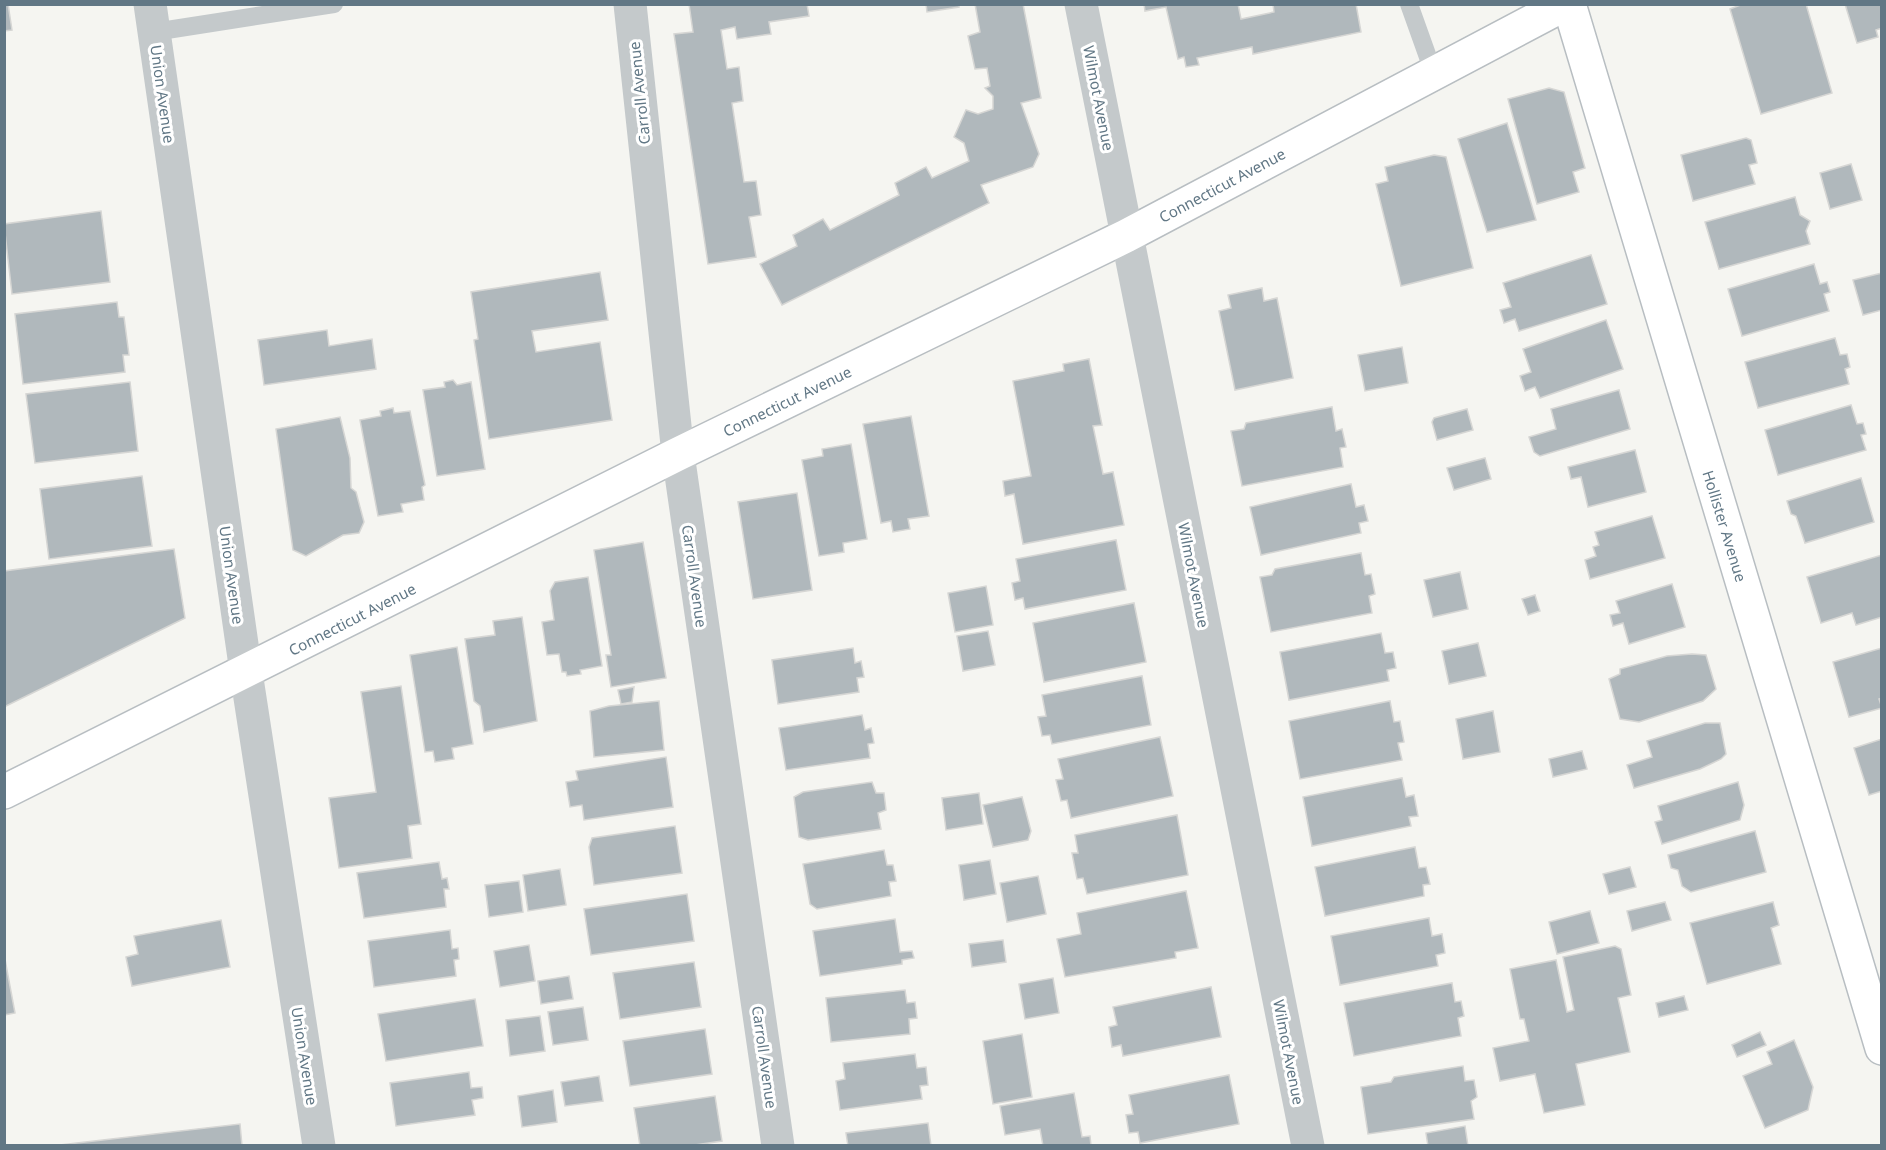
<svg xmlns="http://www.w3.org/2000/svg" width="1886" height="1150" font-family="'Noto Sans',sans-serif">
<rect width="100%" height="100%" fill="#f5f5f1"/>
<g fill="#b0b8bc" stroke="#d6d6d4" stroke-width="1.5">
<polygon points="4,4 8,4 12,30 4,31"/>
<polygon points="689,4 807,4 809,16 769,22 771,34 737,39 735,27 721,30 727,69 739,67 743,101 732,103 744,182 756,181 761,215 749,217 756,257 708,264 674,34 693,32"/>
<polygon points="926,4 959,4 959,7 927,12"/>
<polygon points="975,4 1023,4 1041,98 1021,103 1039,154 1033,167 981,185 989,203 782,305 760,264 797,246 793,235 823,219 830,230 899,195 895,183 926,167 932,178 969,161 964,143 954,137 966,110 978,114 993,109 993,96 985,88 990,86 987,68 975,69 968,36 980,32"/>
<polygon points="1144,4 1238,4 1241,19 1274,12 1273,4 1356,4 1361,32 1253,54 1252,47 1197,58 1199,65 1186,67 1184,57 1178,59 1166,7 1145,11"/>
<polygon points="1743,4 1806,4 1832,93 1761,114 1730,9"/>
<polygon points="1845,4 1882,4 1882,28 1876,30 1878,37 1857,43"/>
<polygon points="1549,88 1564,92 1585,168 1573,172 1579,192 1537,204 1508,99"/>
<polygon points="1507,123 1536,220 1487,232 1458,139"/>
<polygon points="1746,138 1751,140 1757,163 1749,165 1755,184 1693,201 1681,155"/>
<polygon points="1434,155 1446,157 1473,268 1401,286 1376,184 1388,181 1385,167"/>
<polygon points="1851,164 1862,200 1830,209 1820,173"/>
<polygon points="1795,197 1800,215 1810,221 1806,231 1810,244 1719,269 1705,222"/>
<polygon points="101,211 110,282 12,294 4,224"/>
<polygon points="1591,255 1607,304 1519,331 1515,319 1504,323 1500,310 1511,307 1503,283"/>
<polygon points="1814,264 1820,284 1827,282 1830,292 1824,294 1829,311 1742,336 1728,289"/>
<polygon points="600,272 608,320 532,331 536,352 600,342 612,420 489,439 474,340 478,339 471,292"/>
<polygon points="1882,273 1882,310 1863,315 1853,280"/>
<polygon points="1262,288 1264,301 1277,298 1293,378 1235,390 1219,311 1231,308 1228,295"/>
<polygon points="117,302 119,317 124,317 129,355 123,355 125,372 23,384 15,314"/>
<polygon points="1606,320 1623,369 1540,398 1535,387 1525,391 1520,376 1531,372 1523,349"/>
<polygon points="327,330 329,346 372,339 376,369 264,385 258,340"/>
<polygon points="1835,338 1840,355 1847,354 1850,367 1845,369 1849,384 1758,408 1745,362"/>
<polygon points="1402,347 1408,383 1365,391 1358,355"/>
<polygon points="1089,359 1102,425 1093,426 1103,474 1113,472 1124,525 1023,544 1014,494 1005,496 1003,481 1031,476 1013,381 1064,371 1063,364"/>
<polygon points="453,380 457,385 471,382 485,469 437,476 423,390 445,387 444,382"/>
<polygon points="130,382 138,451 35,463 26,394"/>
<polygon points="1619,390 1630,429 1540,456 1534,452 1529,437 1556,429 1551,409"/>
<polygon points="1851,405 1857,424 1863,423 1866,434 1861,435 1866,450 1778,475 1765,430"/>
<polygon points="1332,407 1336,431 1342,429 1346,447 1340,448 1343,467 1242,486 1231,431 1244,429 1246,423"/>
<polygon points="393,408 394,413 410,411 425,485 422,487 424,500 401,504 403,512 378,516 360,420 381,416 380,411"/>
<polygon points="1467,409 1473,430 1437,440 1432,422 1434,418"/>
<polygon points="911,416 929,516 908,519 910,529 893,532 891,521 881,523 863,424"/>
<polygon points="340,417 350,458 351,488 356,492 364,522 359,533 343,535 306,556 293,550 276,429"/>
<polygon points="851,444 867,539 843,543 844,552 819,556 802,460 823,456 822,449"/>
<polygon points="1635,450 1646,492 1588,507 1581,477 1571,479 1568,467"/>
<polygon points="1485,458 1491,479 1454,490 1447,468"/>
<polygon points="142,476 152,546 49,559 40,489"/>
<polygon points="1861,478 1874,522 1805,543 1796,516 1791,514 1787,501"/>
<polygon points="1351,484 1356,507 1364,505 1368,521 1359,523 1361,533 1261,555 1250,507"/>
<polygon points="797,493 812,590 753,599 738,502"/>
<polygon points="1652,516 1665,558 1590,579 1585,560 1596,556 1593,547 1599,545 1595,532"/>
<polygon points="1116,540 1126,590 1025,609 1023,598 1015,600 1012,583 1020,581 1016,559"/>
<polygon points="643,542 666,678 611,687 606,655 611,655 594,550"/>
<polygon points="174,549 185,618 4,707 4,571"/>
<polygon points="1361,553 1365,575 1371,574 1375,594 1369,596 1372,613 1271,632 1260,577 1272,575 1275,569"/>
<polygon points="1882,555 1882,617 1856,625 1852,613 1821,623 1807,577"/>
<polygon points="1460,572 1468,609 1433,617 1424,580"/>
<polygon points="588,577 602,666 580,670 581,674 567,676 566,672 562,672 559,654 547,655 542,622 554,620 550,591 555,582"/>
<polygon points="1672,584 1685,627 1629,644 1623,623 1613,626 1610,615 1620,613 1616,601"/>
<polygon points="986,586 993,625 955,632 948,593"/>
<polygon points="1535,595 1540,611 1528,615 1522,599"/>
<polygon points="1134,603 1146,662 1044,682 1033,623"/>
<polygon points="522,617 537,721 484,732 480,706 474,701 465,639 495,635 493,621"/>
<polygon points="988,631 995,665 963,671 957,636"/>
<polygon points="1381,633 1385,653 1393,652 1396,668 1387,670 1389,681 1289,700 1280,652"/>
<polygon points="1478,643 1486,676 1449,684 1442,651"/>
<polygon points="457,647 473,744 452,748 454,759 435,762 433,751 425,752 410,655"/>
<polygon points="853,648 855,663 861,661 864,677 857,678 859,692 778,704 772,660"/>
<polygon points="1882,648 1882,698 1879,699 1882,708 1849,717 1833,662"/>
<polygon points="1692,654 1706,655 1716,689 1703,701 1639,722 1620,719 1609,679 1620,674 1620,669 1667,656"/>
<polygon points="1142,676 1151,725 1052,744 1050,735 1042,736 1038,717 1046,716 1042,695"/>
<polygon points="401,686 421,824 408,826 412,858 339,868 329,798 376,792 361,692"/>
<polygon points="634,687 632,702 621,704 618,690"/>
<polygon points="659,701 664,750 594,757 590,711 609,706"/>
<polygon points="1390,701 1394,722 1400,721 1404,742 1398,743 1402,760 1300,779 1289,721"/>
<polygon points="1493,711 1500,752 1463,759 1456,719"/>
<polygon points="862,715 865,730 871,728 874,743 868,744 870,758 786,770 779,728"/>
<polygon points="1705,723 1720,723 1726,754 1721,759 1700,769 1634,788 1627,765 1652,757 1647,741"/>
<polygon points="1160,737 1173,796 1071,818 1067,800 1061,801 1056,780 1063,779 1058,759"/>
<polygon points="1882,739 1882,791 1869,795 1854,748"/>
<polygon points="1582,751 1587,769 1553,777 1549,759"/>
<polygon points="666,757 673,807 584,820 582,805 570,807 566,782 578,780 576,771"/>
<polygon points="1402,778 1406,797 1414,795 1418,816 1409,817 1411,826 1312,846 1303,797"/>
<polygon points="872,782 876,793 884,793 886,810 878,813 881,829 808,840 799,837 794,797 803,792"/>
<polygon points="1738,782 1744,805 1740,820 1662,844 1655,822 1662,820 1658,806"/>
<polygon points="979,793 983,824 946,830 942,798"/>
<polygon points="1022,797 1031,831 1028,840 993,847 983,805"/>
<polygon points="1177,815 1188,875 1087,894 1083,878 1077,879 1072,853 1078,853 1075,835"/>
<polygon points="675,826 682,873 594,885 589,847 592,838"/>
<polygon points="1755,831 1766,872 1691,892 1682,886 1678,870 1671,868 1668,855"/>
<polygon points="1415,847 1419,868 1426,867 1430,884 1423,885 1424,896 1325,916 1315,867"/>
<polygon points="884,850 887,865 893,865 896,881 889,882 891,896 817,909 810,904 803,864"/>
<polygon points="990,860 996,894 964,900 959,865"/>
<polygon points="439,862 442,879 447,878 449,889 444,889 446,907 364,918 357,873"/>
<polygon points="1630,867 1636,887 1609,894 1603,874"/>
<polygon points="560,869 566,905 528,911 523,875"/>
<polygon points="1038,876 1046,914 1007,922 1000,883"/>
<polygon points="519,881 523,912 489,917 485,885"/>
<polygon points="1186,891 1198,948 1175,952 1176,958 1065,977 1057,939 1081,934 1077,913"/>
<polygon points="687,894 694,941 591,955 584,909"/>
<polygon points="1665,902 1671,920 1632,931 1627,911"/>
<polygon points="1773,902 1779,925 1771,928 1781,964 1707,984 1690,923"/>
<polygon points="1590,911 1599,943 1557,954 1549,922"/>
<polygon points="1429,918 1432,936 1442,934 1445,953 1436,955 1438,966 1340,985 1331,936"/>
<polygon points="895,919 900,952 912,951 914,958 902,960 902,964 820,976 813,931"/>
<polygon points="221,920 230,967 132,986 126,957 138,954 134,936"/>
<polygon points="450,930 452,949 458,948 459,959 454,960 456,976 374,987 368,941"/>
<polygon points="1003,940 1006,962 972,967 969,944"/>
<polygon points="529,945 535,981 500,987 494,951"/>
<polygon points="1615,946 1621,949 1631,995 1618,998 1630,1052 1576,1064 1585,1105 1544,1113 1535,1074 1500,1081 1493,1048 1529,1041 1524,1019 1520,1019 1510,969 1556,960 1567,1012 1574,1010 1563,957"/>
<polygon points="4,954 15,1013 4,1015"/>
<polygon points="694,962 701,1007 620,1019 613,973"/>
<polygon points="569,976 573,999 541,1004 538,981"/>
<polygon points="1053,978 1059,1013 1025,1019 1019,984"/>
<polygon points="1452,983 1455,1002 1461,1001 1464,1016 1458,1018 1461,1036 1354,1056 1344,1003"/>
<polygon points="1211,987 1221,1037 1123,1056 1121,1045 1112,1047 1109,1027 1117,1025 1113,1007"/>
<polygon points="905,990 907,1003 915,1002 917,1018 909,1019 910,1034 831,1042 826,998"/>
<polygon points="1684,996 1688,1010 1659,1017 1656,1003"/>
<polygon points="475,999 483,1046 386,1061 378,1014"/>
<polygon points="583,1007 588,1040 553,1045 548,1012"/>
<polygon points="540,1016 545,1051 510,1056 506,1020"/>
<polygon points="705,1029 712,1074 630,1086 623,1041"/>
<polygon points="1760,1032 1766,1045 1737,1057 1732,1045"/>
<polygon points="1022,1034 1032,1097 993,1104 983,1041"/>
<polygon points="1794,1040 1813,1087 1808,1110 1765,1128 1743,1076 1772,1064 1767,1052"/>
<polygon points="915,1054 917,1068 926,1067 928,1085 920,1086 922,1099 840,1110 836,1081 845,1079 843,1063"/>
<polygon points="1463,1066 1465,1081 1474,1080 1477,1097 1471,1101 1474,1119 1368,1134 1361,1087 1391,1082 1394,1077"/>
<polygon points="469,1072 471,1088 482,1087 483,1098 472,1100 475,1115 396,1126 390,1083"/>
<polygon points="1229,1075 1239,1124 1140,1143 1138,1132 1129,1133 1126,1115 1133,1114 1129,1095"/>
<polygon points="599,1076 603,1101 565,1106 561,1082"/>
<polygon points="553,1090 557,1122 522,1127 518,1096"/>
<polygon points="1074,1093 1082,1137 1090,1136 1091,1146 1043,1146 1040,1129 1005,1135 1000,1106"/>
<polygon points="715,1096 722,1141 688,1146 640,1146 634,1108"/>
<polygon points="928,1123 931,1146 848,1146 846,1133"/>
<polygon points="240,1124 242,1146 51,1146"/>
<polygon points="1465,1126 1468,1146 1428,1146 1426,1133"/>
</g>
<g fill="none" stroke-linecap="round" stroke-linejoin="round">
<defs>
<g id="secondary">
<polyline points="1569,4 1882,1048"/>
<polyline points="4,792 678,454 1126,236 1565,4"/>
</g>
</defs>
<use href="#secondary" stroke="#b8bec2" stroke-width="36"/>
<g stroke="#c4c9cb" stroke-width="18">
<polyline points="1409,4 1434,74"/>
<polyline points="154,32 334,4"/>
</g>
<g stroke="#c4c9cb" stroke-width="33">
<polyline points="150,4 246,672 319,1146"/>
<polyline points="630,4 678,454 778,1146"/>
<polyline points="1081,4 1308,1146"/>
</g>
<use href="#secondary" stroke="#fff" stroke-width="33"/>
</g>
<g text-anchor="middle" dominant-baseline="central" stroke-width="6" stroke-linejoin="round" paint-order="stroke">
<g font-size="15" fill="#617785" stroke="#fff">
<text transform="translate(639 93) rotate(-96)">Carroll Avenue</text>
<text transform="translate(163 94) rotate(82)">Union Avenue</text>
<text transform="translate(1099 98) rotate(79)">Wilmot Avenue</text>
<text transform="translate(1222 185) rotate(-28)">Connecticut Avenue</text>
<text transform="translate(787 401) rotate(-26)">Connecticut Avenue</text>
<text transform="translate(1725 526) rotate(73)">Hollister Avenue</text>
<text transform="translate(232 575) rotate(82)">Union Avenue</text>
<text transform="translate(1194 575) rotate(79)">Wilmot Avenue</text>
<text transform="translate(695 576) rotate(82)">Carroll Avenue</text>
<text transform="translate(352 619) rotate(-27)">Connecticut Avenue</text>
<text transform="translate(1289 1052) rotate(79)">Wilmot Avenue</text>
<text transform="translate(305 1056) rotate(81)">Union Avenue</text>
<text transform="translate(765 1057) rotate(82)">Carroll Avenue</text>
</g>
</g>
<rect width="1886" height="1150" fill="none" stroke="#617785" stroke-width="12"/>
</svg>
